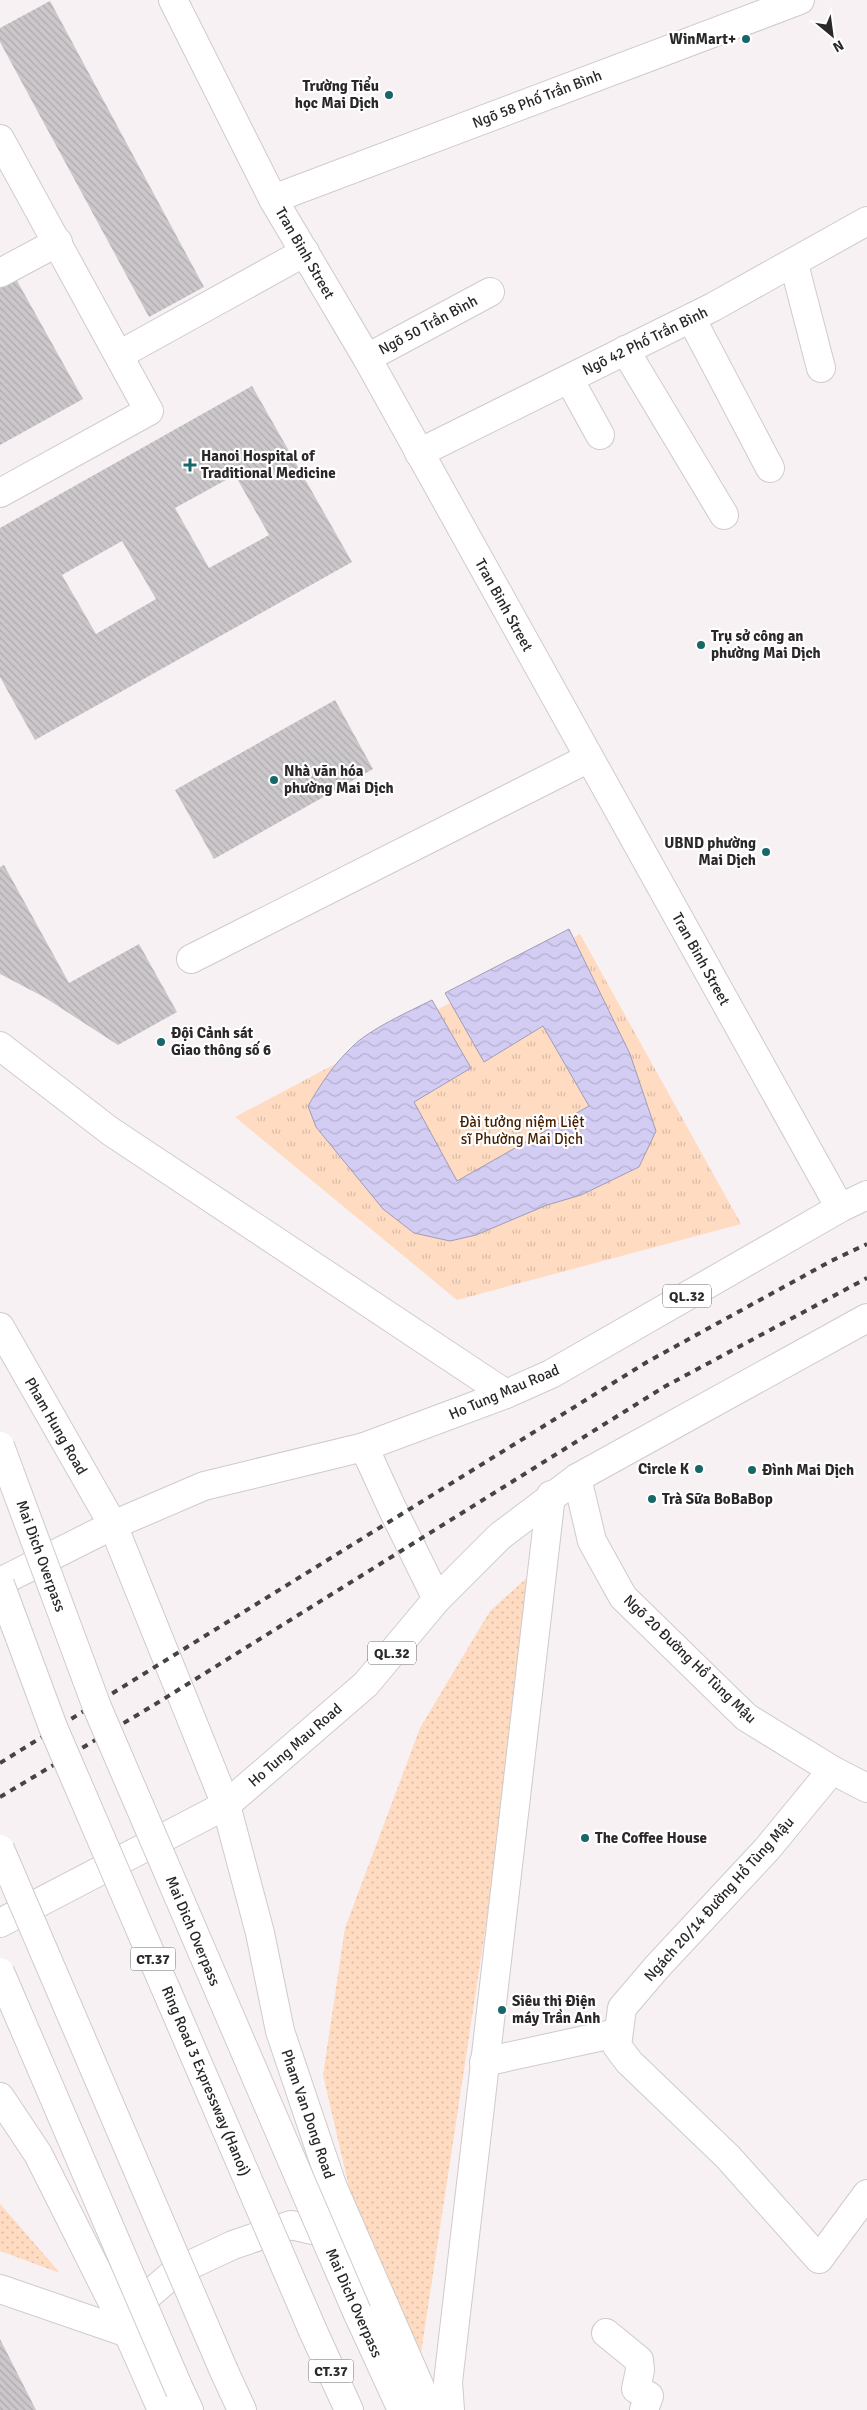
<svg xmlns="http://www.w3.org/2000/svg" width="867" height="2410" font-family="Signika,sans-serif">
<defs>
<pattern id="grass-dots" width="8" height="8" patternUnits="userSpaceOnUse" patternTransform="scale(1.25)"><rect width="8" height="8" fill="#fedbc1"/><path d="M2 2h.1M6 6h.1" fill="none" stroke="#dabca6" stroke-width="1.8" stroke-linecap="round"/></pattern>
<pattern id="park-tufts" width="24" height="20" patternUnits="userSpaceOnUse" patternTransform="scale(1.25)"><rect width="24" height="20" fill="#fedbc1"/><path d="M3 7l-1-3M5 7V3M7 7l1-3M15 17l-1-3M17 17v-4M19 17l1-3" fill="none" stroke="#dabca6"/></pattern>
<pattern id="water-waves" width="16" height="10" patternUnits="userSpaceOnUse" patternTransform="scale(1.25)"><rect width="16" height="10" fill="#d3cdf4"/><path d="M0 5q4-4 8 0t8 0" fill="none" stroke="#b5b0d1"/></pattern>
<pattern id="building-back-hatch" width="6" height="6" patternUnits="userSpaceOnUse" patternTransform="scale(1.25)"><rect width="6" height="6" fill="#cbc7cb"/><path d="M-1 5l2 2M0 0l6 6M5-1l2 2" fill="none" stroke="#aeabae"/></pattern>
</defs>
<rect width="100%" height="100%" fill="#f8f1f3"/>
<g fill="url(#grass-dots)">
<polygon points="528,1577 515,1734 419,2366 356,2217 323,2075 345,1928 420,1728 490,1611"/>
<polygon points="0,2204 1,2205 60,2273 0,2251"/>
</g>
<polygon fill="url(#park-tufts)" points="580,934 741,1224 457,1300 235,1117"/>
<path fill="url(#water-waves)" stroke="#a09cb7" d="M569,929l61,125 26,77 -17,36 -58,28 -34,10 -71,30 -26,6 -36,-8 -31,-24 -67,-82 -8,-21c12,-21 26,-42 44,-59 16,-17 58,-36 80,-47l39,68 -57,34 43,79 132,-75 -46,-80 -59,36 -39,-69z"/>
<g fill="url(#building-back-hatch)" fill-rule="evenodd">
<polygon points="50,1 204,287 149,317 0,42 0,28"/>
<polygon points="16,279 83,399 0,445 0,288"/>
<path d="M252,386l100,176 -317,178 -35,-63v-149zM235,475l34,60 -60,33 -34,-60zM122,541l34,58 -60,35 -34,-59z"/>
<polygon points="335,700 373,769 214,859 175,790"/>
<polygon points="4,865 69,983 139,944 177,1012 118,1045 44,997 0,974 0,867"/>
<polygon points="0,2339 36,2410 0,2410"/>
</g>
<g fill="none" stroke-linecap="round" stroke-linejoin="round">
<defs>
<g id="minor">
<polyline points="173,0 273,199 367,358 840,1208"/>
<polyline points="0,139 149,411 0,493"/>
<polyline points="273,199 800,0"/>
<polyline points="794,264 821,368"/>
<polyline points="0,273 58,242"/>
<polyline points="691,318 770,468"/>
<polyline points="625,350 724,515"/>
<polyline points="119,355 305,252"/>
<polyline points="367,358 490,292"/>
<polyline points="569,379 600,435"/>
<polyline points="419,453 713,307 867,221"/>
<polyline points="191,959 589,758"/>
<polyline points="577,1478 592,1541 623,1597 746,1717 832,1770 867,1788"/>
<polyline points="832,1770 767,1849 657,1967 622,2008 617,2046 629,2062 728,2157 819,2259 867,2194"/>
<polyline points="484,2062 617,2033"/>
<polyline points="606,2333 639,2360 640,2370 636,2389 649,2396 644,2410"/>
</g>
<g id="major">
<polyline points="0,1327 113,1525 226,1805 260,1933 280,2031 332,2185 430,2410"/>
<polyline points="0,1582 113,1525"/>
<polyline points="0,1923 226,1805"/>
<polyline points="0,2097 38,2154 128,2333 162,2410"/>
<polyline points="0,2289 128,2333"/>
<polyline points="357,2312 402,2410"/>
<polyline points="132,2320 138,2304 175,2272 233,2245 291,2225 335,2235 342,2239"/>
<polyline points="180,2391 189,2410"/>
</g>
<g id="highway">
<polyline points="0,1046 110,1131 506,1394"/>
<polyline points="364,1447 392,1508 437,1599"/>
<polyline points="113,1525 204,1486 364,1447 506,1394 551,1374 840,1208 867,1195"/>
<polyline points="226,1805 366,1684 437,1599 500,1536 577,1478 867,1318"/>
<polyline points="313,2331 349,2410"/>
<polyline points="224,2371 242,2410"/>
<polyline points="450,2410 448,2382 551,1495"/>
</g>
</defs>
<use href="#minor" stroke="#d0cacc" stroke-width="30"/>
<use href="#major" stroke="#d0cacc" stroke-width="30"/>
<use href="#highway" stroke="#d0cacc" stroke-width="30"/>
<use href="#minor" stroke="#fff" stroke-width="28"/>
<use href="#major" stroke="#fff" stroke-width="28"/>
<use href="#highway" stroke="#fff" stroke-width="28"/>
<g stroke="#464344" stroke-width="4" stroke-dasharray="6 6" stroke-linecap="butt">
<polyline points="0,1763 647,1362 831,1261 867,1244"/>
<polyline points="0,1797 154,1705 664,1387 867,1278"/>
</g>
<defs>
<g id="major-bridge">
<polyline points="0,1446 97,1707 357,2312"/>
<polyline points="0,1972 180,2391"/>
</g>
<g id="highway-bridge">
<polyline points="0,1584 53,1727 313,2331"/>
<polyline points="0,1849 224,2371"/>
</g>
</defs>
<use href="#major-bridge" stroke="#d0cacc" stroke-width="30" stroke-linecap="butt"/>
<use href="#highway-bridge" stroke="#d0cacc" stroke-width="30" stroke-linecap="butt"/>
<use href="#major-bridge" stroke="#fff" stroke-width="28"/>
<use href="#highway-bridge" stroke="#fff" stroke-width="28"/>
</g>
<g fill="#176668" stroke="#fff" stroke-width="2">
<circle cx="746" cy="39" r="5"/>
<circle cx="389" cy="95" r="5"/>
<path d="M187.5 457.5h5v5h5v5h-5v5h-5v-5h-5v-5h5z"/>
<circle cx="701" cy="645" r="5"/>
<circle cx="274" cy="780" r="5"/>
<circle cx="766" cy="852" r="5"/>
<circle cx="161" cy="1042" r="5"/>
<circle cx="699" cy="1469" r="5"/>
<circle cx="752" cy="1470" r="5"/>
<circle cx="652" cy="1499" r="5"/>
<circle cx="585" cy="1838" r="5"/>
<circle cx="502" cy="2010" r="5"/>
</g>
<g text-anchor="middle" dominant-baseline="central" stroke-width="4.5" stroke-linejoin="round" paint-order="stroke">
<g fill="#fff" stroke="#6a6869" stroke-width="1">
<rect x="663" y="1284.5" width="48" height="23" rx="4"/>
<rect x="368" y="1641.5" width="48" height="23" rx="4"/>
<rect x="130.5" y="1947.5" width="45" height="23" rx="4"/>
<rect x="308.5" y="2359.5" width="45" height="23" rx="4"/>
</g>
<g font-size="14" font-weight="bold" fill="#2a2829">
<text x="687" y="1296">QL.32</text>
<text x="392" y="1653">QL.32</text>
<text x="153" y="1959">CT.37</text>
<text x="331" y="2371">CT.37</text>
</g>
<g font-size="15" font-weight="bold" fill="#2a2829" stroke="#fff" text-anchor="start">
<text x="736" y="39" text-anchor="end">WinMart+</text>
<text x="379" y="86" text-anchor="end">Trường Tiểu<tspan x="379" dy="17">học Mai Dịch</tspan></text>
<text x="201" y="456">Hanoi Hospital of<tspan x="201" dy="17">Traditional Medicine</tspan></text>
<text x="711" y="636">Trụ sở công an<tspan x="711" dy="17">phường Mai Dịch</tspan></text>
<text x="284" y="771">Nhà văn hóa<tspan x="284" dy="17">phường Mai Dịch</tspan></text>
<text x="756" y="843" text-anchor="end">UBND phường<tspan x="756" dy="17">Mai Dịch</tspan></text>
<text x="171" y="1033">Đội Cảnh sát<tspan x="171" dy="17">Giao thông số 6</tspan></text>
<text x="689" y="1469" text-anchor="end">Circle K</text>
<text x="762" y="1470">Đình Mai Dịch</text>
<text x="662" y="1499">Trà Sữa BoBaBop</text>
<text x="595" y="1838">The Coffee House</text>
<text x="512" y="2001">Siêu thị Điện<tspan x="512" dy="17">máy Trần Anh</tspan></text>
</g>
<g font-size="15" fill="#2a2829" stroke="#fff">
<text transform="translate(537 99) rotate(-21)">Ngõ 58 Phố Trần Bình</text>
<text transform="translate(305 253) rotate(60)">Tran Binh Street</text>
<text transform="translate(428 325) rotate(-28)">Ngõ 50 Trần Bình</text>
<text transform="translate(645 341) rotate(-26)">Ngõ 42 Phố Trần Bình</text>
<text transform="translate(504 605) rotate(61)">Tran Binh Street</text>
<text transform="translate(701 959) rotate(61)">Tran Binh Street</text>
<text transform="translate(504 1392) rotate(-23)">Ho Tung Mau Road</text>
<text transform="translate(56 1426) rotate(60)">Pham Hung Road</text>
<text transform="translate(41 1556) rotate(70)">Mai Dich Overpass</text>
<text transform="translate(690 1659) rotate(44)">Ngõ 20 Đường Hồ Tùng Mậu</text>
<text transform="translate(295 1745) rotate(-41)">Ho Tung Mau Road</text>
<text transform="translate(719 1899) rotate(-48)">Ngách 20/14 Đường Hồ Tùng Mậu</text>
<text transform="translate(193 1931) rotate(67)">Mai Dich Overpass</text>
<text transform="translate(206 2081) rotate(67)">Ring Road 3 Expressway (Hanoi)</text>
<text transform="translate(308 2114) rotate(71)">Pham Van Dong Road</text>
<text transform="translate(354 2303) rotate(66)">Mai Dich Overpass</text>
</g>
<g font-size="15" fill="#441f00" stroke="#fff">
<text x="522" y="1122">Đài tưởng niệm Liệt<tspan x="522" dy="17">sĩ Phường Mai Dịch</tspan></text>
</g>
</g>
<g transform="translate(832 35) rotate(151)" stroke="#ffffff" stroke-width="4" paint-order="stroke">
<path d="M0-4L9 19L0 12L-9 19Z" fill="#2a2829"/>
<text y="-8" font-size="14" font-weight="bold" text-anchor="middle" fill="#2a2829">N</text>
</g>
</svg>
